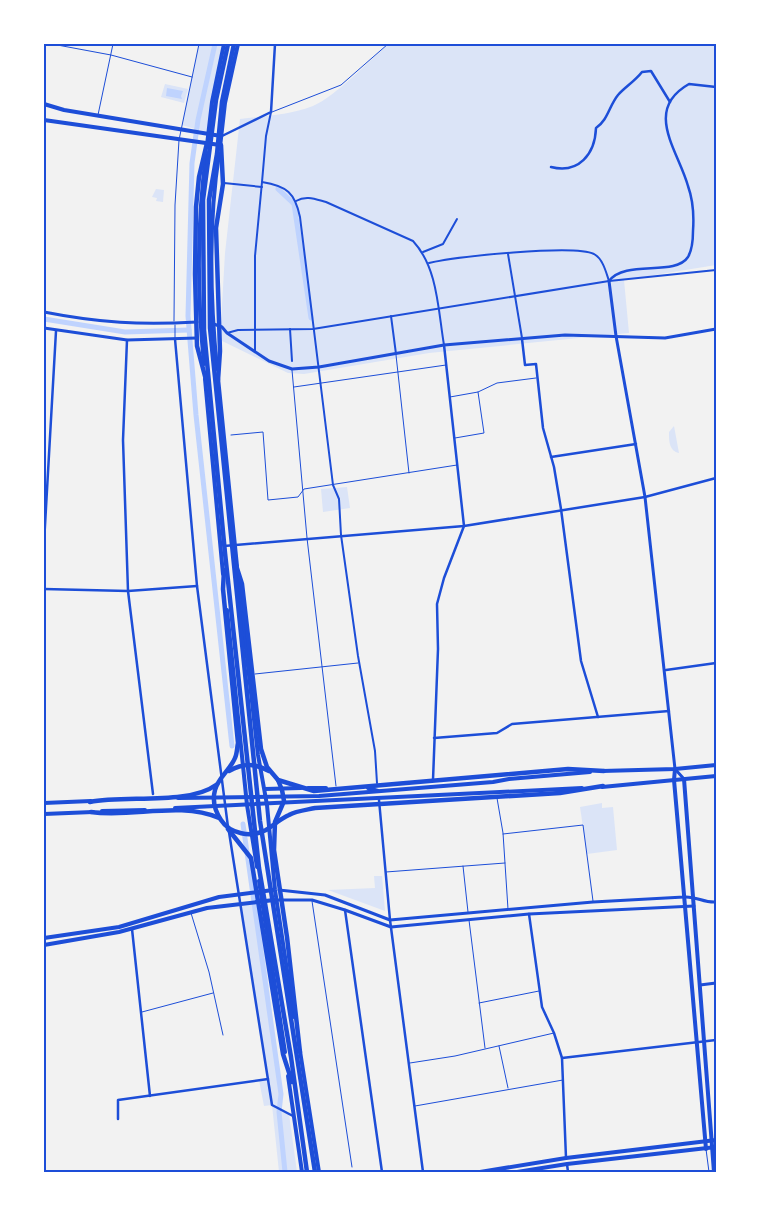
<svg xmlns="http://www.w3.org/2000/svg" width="760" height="1216" font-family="'Fira Sans',sans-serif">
<rect width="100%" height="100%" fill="#f2f2f2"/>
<g fill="#dbe4f7">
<polygon points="199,44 214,44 195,129 182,125"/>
<polygon points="217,44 222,44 207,132 198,129"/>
<path d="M388,44h328v221l-92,15 5,53 -200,20 -125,21 -16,-1 -68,-33 5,-87 15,-134c24,-3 50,-4 73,-13 23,-10 56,-45 75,-62z"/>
<polygon points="165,84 188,89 184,103 161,97"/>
<polygon points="156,189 164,190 163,202 156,201 157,198 152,197"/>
<path d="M674,426l5,27c-10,-2 -10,-12 -10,-21z"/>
<polygon points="347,487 350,508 323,512 321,489"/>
<polygon points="602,803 602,808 613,807 617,850 587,854 580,807"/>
<polygon points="374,876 382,876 385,911 328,890 375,888"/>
<polygon points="259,902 281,1094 277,1107 289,1114 297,1172 279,1172 272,1105 264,1106 259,1080 268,1079 241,903"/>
</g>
<polygon fill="#bfd3fe" points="167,88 183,91 181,96 182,99 166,96"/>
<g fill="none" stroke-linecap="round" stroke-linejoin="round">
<g stroke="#bfd3fe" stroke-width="5">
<polyline points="215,44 198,120 192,163 188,316 196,415 232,746"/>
<polyline points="278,189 294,204 311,318"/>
<polyline points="44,319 125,332 189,330"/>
<polyline points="243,824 281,1094 279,1112 285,1172"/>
</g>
<g stroke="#1d4ed8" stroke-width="1">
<polyline points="52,44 111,55 192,77"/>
<polyline points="272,112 341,85 388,44"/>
<polyline points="98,115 113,44"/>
<polyline points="174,321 175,205 179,140 199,44"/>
<polyline points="175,325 175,338"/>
<polyline points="396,355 409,473"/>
<polyline points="292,370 307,538 336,786"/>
<polyline points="294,387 446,365"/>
<polyline points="450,397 478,392 497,383 536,378"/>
<polyline points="231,435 263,432 268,500 298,497 304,489 457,465"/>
<polyline points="455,438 484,433 478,392"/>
<polyline points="255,674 358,663"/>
<polyline points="497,798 503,833 508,909"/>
<polyline points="503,834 583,825 593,901"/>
<polyline points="463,866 468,912"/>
<polyline points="386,872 505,863"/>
<polyline points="312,901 352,1167"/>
<polyline points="191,913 209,972 223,1035"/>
<polyline points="469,920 485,1048"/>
<polyline points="479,1003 539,991"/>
<polyline points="142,1012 213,993"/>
<polyline points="499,1046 508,1088"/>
<polyline points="410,1063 455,1056 554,1033"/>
<polyline points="415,1106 563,1080"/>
<polyline points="706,1149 709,1172"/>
</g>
<g stroke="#1d4ed8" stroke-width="2">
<path d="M271,112l-5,24 -4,46c25,4 33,11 38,35l33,268 6,14 2,36 17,121 17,95 2,32"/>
<polyline points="224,183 262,187"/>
<path d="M296,201c10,-6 19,-2 30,1l87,39c25,27 25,69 31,104"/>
<polyline points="423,252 443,244 457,219"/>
<polyline points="508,254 522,338"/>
<path d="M429,263c25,-6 145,-19 165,-9 9,5 12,18 15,27"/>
<polyline points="391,316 396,354"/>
<polyline points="290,329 292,361"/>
<polyline points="227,333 238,330 313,329 609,281 716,270"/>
<polyline points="255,352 255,256 262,182"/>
</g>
<g stroke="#1d4ed8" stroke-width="2.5">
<polyline points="222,136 271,112 275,44"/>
<path d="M551,167c28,7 44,-13 45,-39 12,-8 13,-22 22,-33 6,-7 17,-14 24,-23l9,-1 19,31"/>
<path d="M609,281c16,-22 66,-4 79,-24 4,-7 5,-17 5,-26 1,-14 0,-31 -5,-45 -10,-36 -45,-76 1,-102l27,3"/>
<polyline points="715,329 716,339"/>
<polyline points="175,339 197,586 228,827"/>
<polyline points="522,339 525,365 536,364 543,428 554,467 561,509 581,661 598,717"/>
<polyline points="127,340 123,440 128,591 153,794"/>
<polyline points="551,457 636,444"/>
<polyline points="44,543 56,331"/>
<polyline points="224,546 464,526 645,497 716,478"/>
<polyline points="44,589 128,591 197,586"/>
<polyline points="666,670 716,663"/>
<polyline points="434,738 497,733 512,724 669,711"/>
<polyline points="433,780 438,649 437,604 444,578 464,526 444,345"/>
<polyline points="379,800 390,920 423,1172"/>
<polyline points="229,832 272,1105 293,1116"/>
<polyline points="345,910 382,1172"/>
<polyline points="529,914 542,1007 554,1033 562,1058 566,1158"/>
<polyline points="132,929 150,1096"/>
<polyline points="562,1058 716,1040"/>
<polyline points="118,1119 118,1100 268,1079"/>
<polyline points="567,1164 568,1172"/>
</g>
<g stroke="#1d4ed8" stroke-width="3">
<polyline points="609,281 616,336 645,497 675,769 684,779"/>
<path d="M44,312c56,11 96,13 153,10"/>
<polyline points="211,323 222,327 227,333 269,361 292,369 319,367 444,345 565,335 665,338 716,329"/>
<polyline points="44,328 127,340 197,338"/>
<path d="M279,890l46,5 65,25 203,-18 91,-5c12,-1 20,6 32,5"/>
<polyline points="277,900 312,900 345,910 391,927 529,914 694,906"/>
<polyline points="700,985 716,983"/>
</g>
<g stroke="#1d4ed8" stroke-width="4">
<polyline points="44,104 64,110 221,136"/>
<polyline points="44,120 220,145"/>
<polyline points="675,769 674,780 677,814 706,1149"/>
<polyline points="602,771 675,769 716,765"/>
<polyline points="684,779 714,1172"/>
<polyline points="602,787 716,776"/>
<polyline points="178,798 319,796 493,782 509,779 590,772"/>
<polyline points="44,803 91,801"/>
<polyline points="175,808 582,788"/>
<polyline points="102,811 145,810"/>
<polyline points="44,814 93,812"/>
<polyline points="44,938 119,927 219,897 273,890"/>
<polyline points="44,945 119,932 207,908 274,900"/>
</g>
<g stroke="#1d4ed8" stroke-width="4">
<polyline points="207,145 212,102 224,44"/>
<polyline points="220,147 225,103 238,44"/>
<path d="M204,364c-7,-69 -7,-140 2,-209"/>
<path d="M217,369c-7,-71 -9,-144 2,-215"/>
<polyline points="218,378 237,566"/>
<polyline points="205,379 223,574"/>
<polyline points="238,577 258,755 267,805 275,890 294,1017"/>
<polyline points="227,610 247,805 257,867"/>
<polyline points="308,788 326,788"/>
<polyline points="368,788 378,791"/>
<polyline points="265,789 301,788"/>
<polyline points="259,881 285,1052"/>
<polyline points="300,1051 319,1172"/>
<polyline points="288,1076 302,1172"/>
<polyline points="480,1172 566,1158 716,1140"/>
<polyline points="517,1172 567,1164 716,1147"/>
</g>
<g stroke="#1d4ed8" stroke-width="4.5">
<polyline points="228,44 216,100 203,200 204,330 225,553 259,868 291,1057 307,1172"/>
<polyline points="234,44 222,102 217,154 209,200 210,328 260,821 315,1172"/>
<polyline points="206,380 197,346 195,274 196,207 199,177 207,143"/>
<polyline points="218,380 220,351 216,228 223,184 221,145"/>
<polyline points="235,562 242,584 261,749 267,767 278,780 282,790 284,801 275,822 274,850 287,937 300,1052"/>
<path d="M224,570l-1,19 15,154c-1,5 -1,11 -3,15 -5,12 -17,20 -20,32 -3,11 0,21 6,30 9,14 30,18 45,10 8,-5 14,-11 23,-15 7,-4 17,-5 26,-7l245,-15 43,-7"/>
<path d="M229,771c14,-8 26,-8 40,0"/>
<polyline points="278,780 314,791 568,769 604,771"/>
<path d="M90,802c35,-7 99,3 126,-17"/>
<path d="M91,812c42,6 88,-11 128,6"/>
<polyline points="228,829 251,858 283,1054 292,1082"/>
</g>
</g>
<rect width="760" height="1216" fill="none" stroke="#ffffff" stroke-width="90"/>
<rect x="45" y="45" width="670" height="1126" fill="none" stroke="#1d4ed8" stroke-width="2"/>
</svg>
